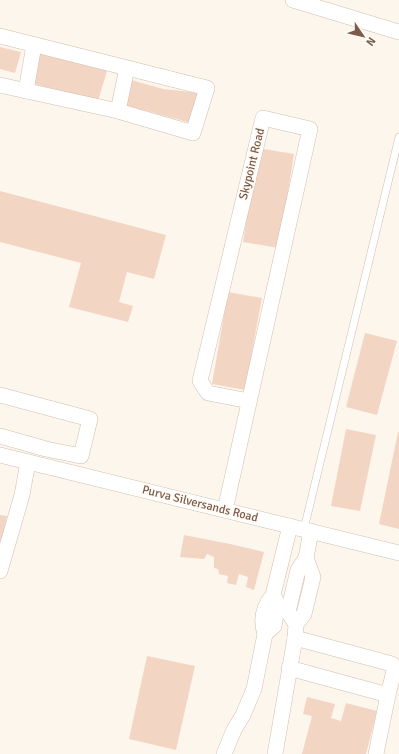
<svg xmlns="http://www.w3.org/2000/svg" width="399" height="754" font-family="Signika,sans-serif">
<rect width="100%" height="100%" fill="#fdf6ec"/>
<g fill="#f3d5c3">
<polygon points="0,47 21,52 15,73 0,69"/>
<polygon points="40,53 107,71 98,101 31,83"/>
<polygon points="131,80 163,89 199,93 191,123 147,111 122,109"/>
<polygon points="258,148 294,154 279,248 243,242"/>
<polygon points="0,191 166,235 154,279 127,272 119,302 133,306 128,322 69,307 81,263 0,242"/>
<polygon points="228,292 262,298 245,390 212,384"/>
<polygon points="365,333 397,341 377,415 346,407"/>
<polygon points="346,429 376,435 360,511 331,506"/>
<polygon points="398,432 399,432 399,529 379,524"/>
<polygon points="0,515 7,516 1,543 0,543"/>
<polygon points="184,535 230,544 264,552 254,590 246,587 248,577 239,574 236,585 227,583 228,576 219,574 218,569 214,568 214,557 207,554 204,559 180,557"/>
<polygon points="147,656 195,666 176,750 129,739"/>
<polygon points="307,697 335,704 331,718 341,721 346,703 377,711 366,754 302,754 312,716 303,714"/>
</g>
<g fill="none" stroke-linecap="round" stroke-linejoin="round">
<defs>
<polyline id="service" points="304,529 399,137"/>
<g id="minor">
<polyline points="293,0 399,32"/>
<polyline points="0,36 207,88 193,133 118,111 127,68"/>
<polyline points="0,85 118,111"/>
<polyline points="26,91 34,45"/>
<polyline points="0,395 90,419 81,456 46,449 0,436"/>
<polyline points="0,455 399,553"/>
<polyline points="225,510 310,129 263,118 200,381 208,393 249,401"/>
<polyline points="0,571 22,495 28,462"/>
<path d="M273,595l5,9 -4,22 -9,8c-5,-15 -2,-27 8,-39l17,-69"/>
<polyline points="296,624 304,614 313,577 306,558"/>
<polyline points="295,638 392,664 394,671 388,695"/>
<polyline points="289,668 388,695 376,754"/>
<polyline points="224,754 234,730 243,715 254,689 265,634"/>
<polyline points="275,754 295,638 296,624 288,612 298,570 306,558 311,531"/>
</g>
</defs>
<use href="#service" stroke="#d1beb0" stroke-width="8"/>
<use href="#minor" stroke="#d1beb0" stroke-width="16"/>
<use href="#service" stroke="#fff" stroke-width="7"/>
<use href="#minor" stroke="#fff" stroke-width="15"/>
</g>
<g text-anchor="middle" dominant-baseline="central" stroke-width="3.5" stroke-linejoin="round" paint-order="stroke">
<g font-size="12" fill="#7a5c4d" stroke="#fffaf3">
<text transform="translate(252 164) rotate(-76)">Skypoint Road</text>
<text transform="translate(200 504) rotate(14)">Purva Silversands Road</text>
</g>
</g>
<g transform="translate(363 36) rotate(125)" stroke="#fffaf3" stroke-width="3" paint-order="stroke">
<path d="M0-3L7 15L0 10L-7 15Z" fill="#7a5c4d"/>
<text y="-6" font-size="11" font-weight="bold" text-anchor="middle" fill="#7a5c4d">N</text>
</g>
</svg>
